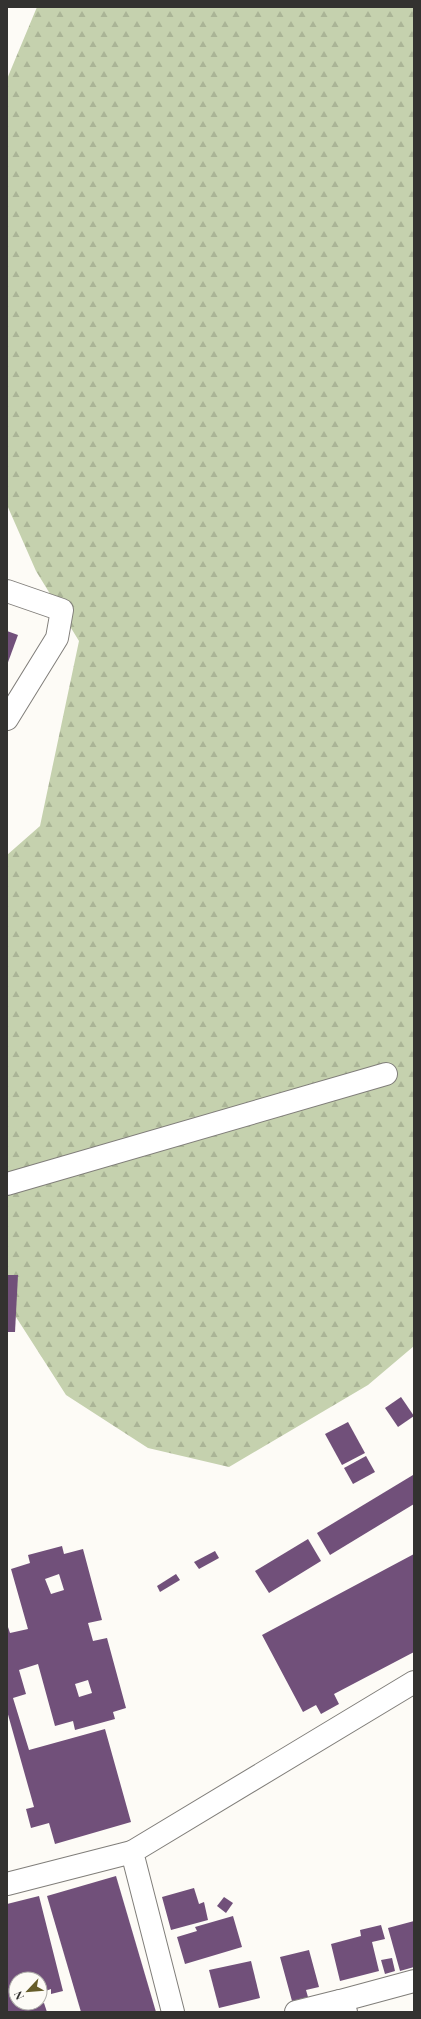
<svg xmlns="http://www.w3.org/2000/svg" width="421" height="2019" font-family="'Playfair Display',serif">
<defs>
<pattern id="forest-firs" width="22" height="20" patternUnits="userSpaceOnUse"><rect width="22" height="20" fill="#c5d1ae"/><path d="M5 1l3.5 6h-7zM16 11l3.5 6h-7z" fill="#aab496"/></pattern>
</defs>
<rect width="100%" height="100%" fill="#fdfbf6"/>
<polygon fill="url(#forest-firs)" points="37,7 414,7 414,1346 368,1385 229,1467 148,1448 66,1395 7,1303 7,855 40,826 79,641 36,571 7,505 7,79"/>
<g fill="#71507a" fill-rule="evenodd">
<polygon points="7,631 18,635 7,665"/>
<polygon points="7,1275 18,1275 15,1332 7,1332"/>
<polygon points="401,1397 414,1416 398,1427 385,1408"/>
<polygon points="348,1422 365,1453 342,1465 325,1434"/>
<polygon points="366,1456 375,1472 353,1484 344,1468"/>
<polygon points="413,1475 414,1504 330,1555 317,1533"/>
<polygon points="308,1539 321,1561 269,1593 255,1571"/>
<path d="M62,1546l2,8 19,-5 19,71 -14,3 5,18 14,-3 19,70 -13,4 2,7 -40,11 -2,-9 -18,5 -17,-62 -19,6 7,24 -13,4 16,52 76,-21 26,93 -76,22 -6,-21 -18,5 -5,-19 8,-2 -27,-96v-87l3,9 18,-4 -17,-60 19,-6 -2,-8zM59,1574l5,16 -13,4 -6,-15zM88,1680l4,13 -13,4 -4,-13z"/>
<polygon points="215,1551 219,1558 199,1569 194,1562"/>
<polygon points="414,1554 414,1652 334,1694 339,1704 321,1714 316,1705 303,1712 262,1635"/>
<polygon points="176,1574 180,1580 160,1592 157,1586"/>
<polygon points="116,1876 156,2012 81,2012 47,1896"/>
<polygon points="194,1888 199,1904 204,1902 208,1920 171,1930 162,1897"/>
<polygon points="39,1896 63,1991 51,1994 51,1989 40,1993 40,1979 16,1979 16,2003 37,2003 37,2005 44,2003 47,2012 7,2012 7,1904"/>
<polygon points="224,1897 233,1903 226,1913 217,1906"/>
<polygon points="233,1916 242,1947 185,1964 177,1937 197,1931 195,1927"/>
<polygon points="414,1921 414,1967 400,1971 388,1928"/>
<polygon points="381,1925 385,1939 372,1942 379,1971 340,1981 331,1944 361,1936 360,1930"/>
<polygon points="309,1950 319,1987 306,1990 308,1997 292,2001 280,1957"/>
<polygon points="392,1958 395,1971 385,1974 381,1960"/>
<polygon points="251,1961 260,1998 219,2008 209,1970"/>
</g>
<g fill="none" stroke-linecap="round" stroke-linejoin="round">
<defs>
<g id="street">
<polyline points="7,1184 386,1074"/>
<polyline points="7,1884 132,1852"/>
<polyline points="173,2012 132,1852 414,1682"/>
<polyline points="296,2012 340,2001"/>
<polyline points="346,2012 340,2001 414,1981"/>
</g>
<polyline id="secondary" points="7,591 62,610 57,638 7,719"/>
</defs>
<use href="#street" stroke="#807e7a" stroke-width="24"/>
<use href="#secondary" stroke="#807e7a" stroke-width="24"/>
<use href="#street" stroke="#fff" stroke-width="22"/>
<use href="#secondary" stroke="#fff" stroke-width="22"/>
</g>
<rect width="421" height="2019" fill="none" stroke="#333230" stroke-width="16"/>
<g transform="translate(28 1991) rotate(244)"><circle r="19" fill="#fdfbf6" stroke="#acaba7"/>
<path d="M0-3L7 15L0 10L-7 15Z" fill="#665d2a"/>
<text y="-6" font-size="11" font-weight="bold" text-anchor="middle" fill="#333230">N</text>
</g>
</svg>
